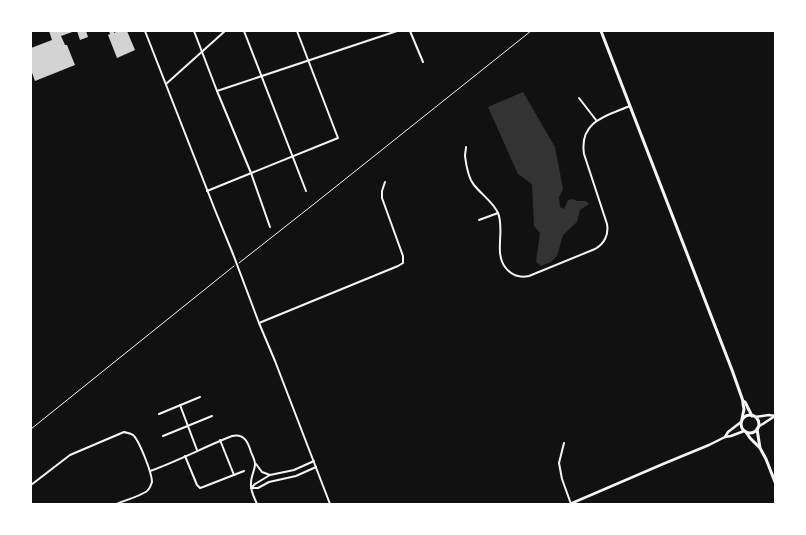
<svg xmlns="http://www.w3.org/2000/svg" width="806" height="535" font-family="Quicksand,sans-serif">
<rect width="100%" height="100%" fill="#111"/>
<polygon fill="#333" points="523,92 555,147 563,189 559,197 560,207 564,209 568,200 573,199 577,201 586,201 589,204 580,210 577,222 563,235 557,256 551,262 541,266 536,262 540,233 534,226 532,184 518,174 488,107"/>
<g fill="#d3d3d3">
<polygon points="49,31 75,31 61,36 65,45 67,45 75,65 35,81 31,70 31,48 52,40"/>
<polygon points="77,31 86,31 88,37 80,40"/>
<polygon points="109,31 114,31 114,33 118,31 127,31 135,50 117,58 108,35 110,34"/>
</g>
<g fill="none" stroke-linecap="round" stroke-linejoin="round">
<g stroke="#f5f5f5" stroke-width="1">
<polyline points="239,263 314,204 531,31"/>
<polyline points="31,429 234,266"/>
</g>
<g stroke="#f5f5f5" stroke-width="2">
<polyline points="145,31 215,210 233,254 259,323 275,361 330,504"/>
<polyline points="194,31 217,91 251,173 270,227"/>
<polyline points="244,31 306,191"/>
<polyline points="410,31 423,62"/>
<polyline points="166,84 225,31"/>
<polyline points="217,91 397,31"/>
<polyline points="579,98 596,120"/>
<path d="M466,147c0,3 -1,6 -1,9 1,8 4,23 9,29 8,10 19,17 24,28 7,17 -4,39 7,54 6,8 15,11 24,9l66,-27c9,-5 14,-14 12,-25l-23,-70c-5,-33 22,-38 46,-48"/>
<polyline points="207,191 338,138 297,31"/>
<polyline points="479,220 498,213"/>
<polyline points="259,323 398,266 403,263 403,256 382,198 382,191 385,182"/>
<polyline points="180,405 197,450"/>
<polyline points="159,414 200,397"/>
<polyline points="163,436 212,416"/>
<polyline points="220,440 234,475"/>
<polyline points="564,443 559,463 562,479 571,504"/>
<polyline points="185,456 197,485 200,488 203,487 244,471"/>
<polyline points="256,464 262,472 270,475"/>
<path d="M150,471c28,-10 54,-24 82,-35 12,-3 16,6 19,16 1,3 4,8 4,12 0,6 -4,12 -4,19 -1,7 3,14 6,21"/>
<path d="M31,485l39,-30 54,-23c3,1 6,1 9,3 6,5 19,38 19,47 -1,3 -2,6 -4,8 -4,5 -25,11 -32,14"/>
<polyline points="251,488 255,484 270,475 294,470 314,461"/>
<polyline points="252,488 258,488 269,482 296,476 316,467"/>
</g>
<g stroke="#f5f5f5" stroke-width="2.5">
<polyline points="755,417 769,415 775,416"/>
<polyline points="758,427 775,416"/>
<polyline points="725,437 728,432 741,422"/>
<polyline points="570,504 663,464 709,445 725,437 731,436 744,431"/>
</g>
<g stroke="#f5f5f5" stroke-width="3">
<polyline points="601,31 732,370 743,401 745,402 752,416"/>
<circle cx="750" cy="424" r="9"/>
<polyline points="742,419 744,409 743,404 743,401"/>
<polyline points="757,429 760,448 766,459 775,482"/>
<polyline points="746,432 750,438 759,447"/>
</g>
</g>
<rect width="806" height="535" fill="none" stroke="#ffffff" stroke-width="64"/>
</svg>
